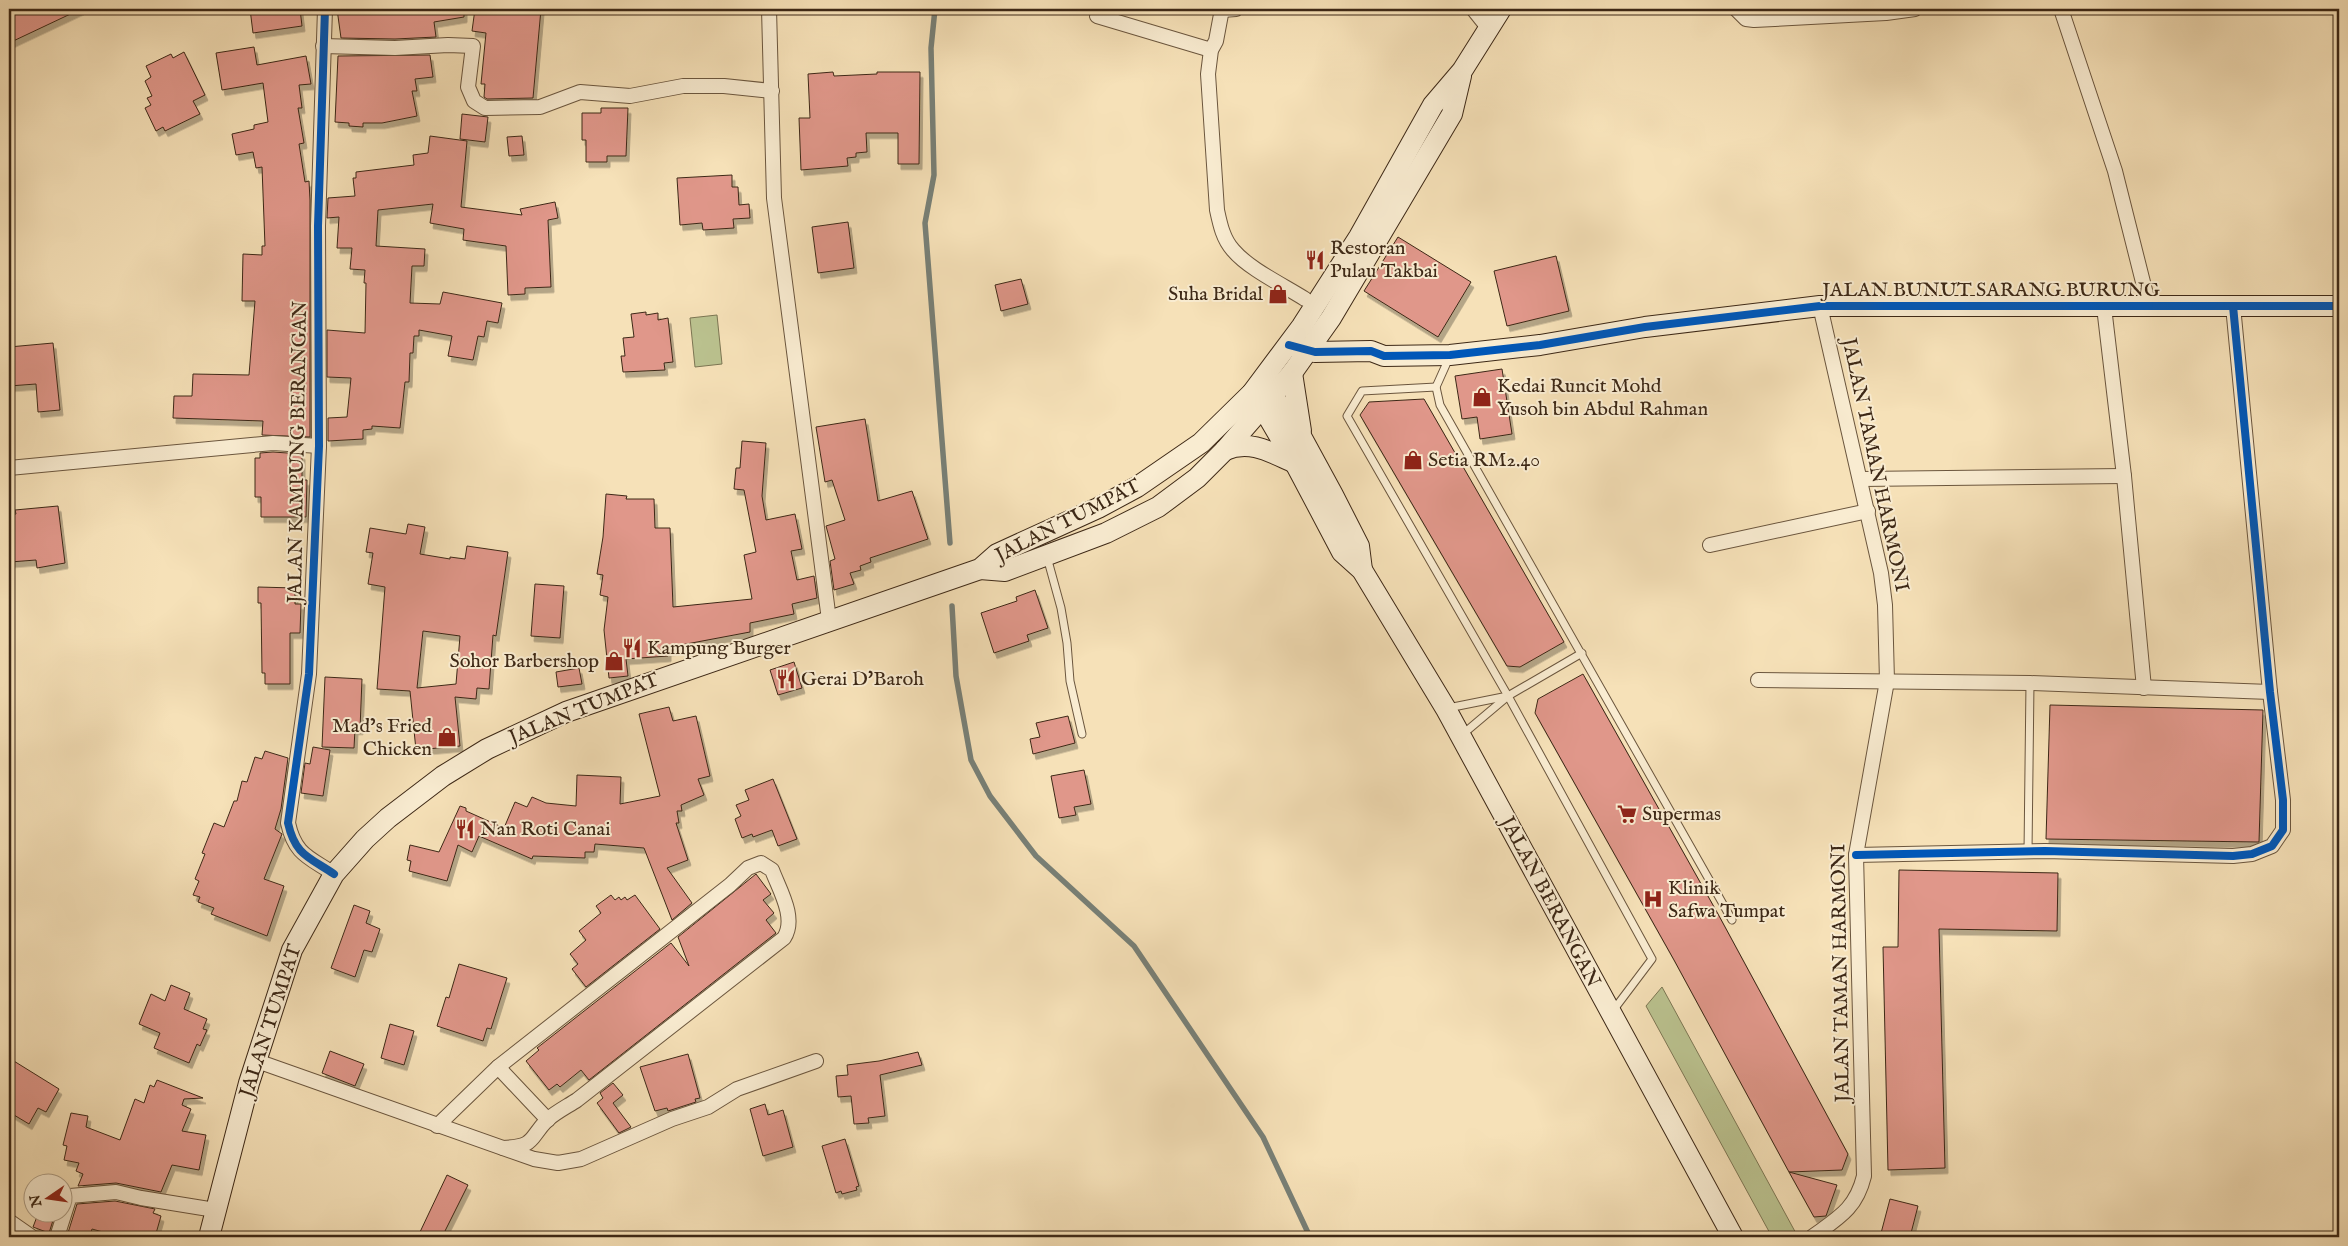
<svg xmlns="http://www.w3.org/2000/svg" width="2348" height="1246" font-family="'IM FELL English',serif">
<defs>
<filter id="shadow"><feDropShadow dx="3" dy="5.5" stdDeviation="0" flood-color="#0004"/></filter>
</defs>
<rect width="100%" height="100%" fill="#f6e1b8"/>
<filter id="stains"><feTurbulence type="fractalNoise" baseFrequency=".004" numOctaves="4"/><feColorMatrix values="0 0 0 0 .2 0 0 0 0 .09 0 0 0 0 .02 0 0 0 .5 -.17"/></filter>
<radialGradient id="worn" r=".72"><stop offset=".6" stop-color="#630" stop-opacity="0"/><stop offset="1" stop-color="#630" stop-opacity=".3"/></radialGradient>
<g fill="#bbc390" stroke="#7c7653">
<polygon points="717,315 722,364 695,367 690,318"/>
<polygon points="1662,987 1798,1237 1772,1237 1646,1006"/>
</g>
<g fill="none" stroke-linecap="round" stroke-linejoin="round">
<g stroke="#788077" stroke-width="5.5">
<polyline points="935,9 931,48 934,175 925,223 950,543"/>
<polyline points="952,606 956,676 971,760 990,796 1036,856 1134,946 1263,1137 1310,1237"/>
</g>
</g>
<g fill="#e0978a" stroke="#3d2816" fill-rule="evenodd" filter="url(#shadow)">
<polygon points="9,9 81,9 9,43"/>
<polygon points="250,9 300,9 302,26 253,33"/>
<polygon points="337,9 464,9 464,17 434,22 436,37 395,39 341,38"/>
<polygon points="475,9 541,9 533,98 487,99 484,97 485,84 481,84 486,33 472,31"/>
<polygon points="254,47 257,65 306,56 311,84 299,85 302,108 298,108 304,143 299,144 305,182 309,181 310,200 310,437 262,435 263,421 173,418 174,396 192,396 193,374 249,375 255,301 242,301 243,254 262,255 262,246 265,246 262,167 256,168 253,152 236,155 232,134 254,129 254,125 268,122 263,83 222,90 216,53"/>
<polygon points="184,52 205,95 193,101 200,114 165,131 163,127 156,131 145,108 151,105 147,98 152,96 145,81 151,77 146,66 171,54 173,58"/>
<polygon points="430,55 433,77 415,79 417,91 412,91 417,116 382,123 363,123 363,127 349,126 349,123 335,122 338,56"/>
<polygon points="833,72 834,76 877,74 877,72 920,72 919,164 898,164 898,133 866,133 867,152 856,153 856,157 847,158 848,166 801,170 799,118 810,118 808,74"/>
<polygon points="601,108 628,108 626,156 607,156 607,162 586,162 586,140 582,140 582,113 601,113"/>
<polygon points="462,114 488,117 485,142 460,139"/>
<polygon points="430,136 467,141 461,207 522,215 520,209 555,202 558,218 548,220 551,287 525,288 525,294 508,295 506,246 463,240 464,229 430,223 433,204 378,210 376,246 425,249 424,266 412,266 410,303 440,304 443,292 502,303 498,323 487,321 484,337 478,336 473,360 448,356 452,336 419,330 419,336 414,336 413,353 410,353 409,382 405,382 400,428 372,426 372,429 363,430 363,439 328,441 328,418 347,417 351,378 327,377 327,330 365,333 366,283 364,283 365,270 350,269 352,248 337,248 339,217 327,218 328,198 355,196 353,178 356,178 356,172 414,165 413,155 428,153"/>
<polygon points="522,136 524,155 509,156 507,137"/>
<polygon points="732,175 732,187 738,187 739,205 749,204 750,218 733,219 734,228 703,230 702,223 680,225 677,178"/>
<polygon points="848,222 854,268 818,273 812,227"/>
<polygon points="1398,237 1471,282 1438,337 1364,291"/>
<polygon points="1556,256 1569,311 1507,326 1494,271"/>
<polygon points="1021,279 1028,304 1001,311 995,285"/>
<polygon points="646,312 646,315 658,313 658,320 668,318 673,362 664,363 665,370 623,372 621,356 625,356 623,338 634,337 631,314"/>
<polygon points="53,343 60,410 38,412 36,384 9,386 9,347"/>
<polygon points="1502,369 1512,434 1480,439 1477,417 1462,419 1455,376"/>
<polygon points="1424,399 1564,642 1520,667 1507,666 1360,415 1369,402"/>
<polygon points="865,419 878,501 912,491 928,539 870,558 871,562 860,566 861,570 850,573 854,584 834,590 830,561 835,559 826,526 845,520 832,480 825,482 816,427"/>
<polygon points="742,441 766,443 762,496 766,520 795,514 802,549 791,551 797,580 814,576 817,598 792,604 794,614 750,623 750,632 681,645 681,649 668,650 668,656 626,659 628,676 609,678 604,630 608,597 600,595 603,575 597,574 603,537 606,494 627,496 626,499 654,499 655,528 670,528 673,607 752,599 744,555 756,552 744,490 734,489 736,468 740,468"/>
<polygon points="273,452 302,454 302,480 307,480 306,517 261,517 261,497 255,497 255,458 260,458 260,453"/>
<polygon points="58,506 65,563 37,568 36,560 10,562 9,515 16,514 15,510"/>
<path d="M408,524l17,3 -5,27 30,5v-2l15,2 2,-13 41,6 -12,84 -3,-1 -4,54 -12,-1 -1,11 -21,-2 5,49 -44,4 -6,-59 -33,-2 8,-102 -17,-3 5,-31 -7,-1 4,-24 36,6zM423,631l37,5 -4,48 -39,4z"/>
<polygon points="535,584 564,586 560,638 531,636"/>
<polygon points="258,587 295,588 295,604 301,604 300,633 290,633 290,684 265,684 265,673 262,673 261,603 258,603"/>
<polygon points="1035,590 1048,628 1027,635 1029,641 994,653 981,613 1017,601 1016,597"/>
<polygon points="794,662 802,688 778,695 770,670"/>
<polygon points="579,668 582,684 558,687 556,672"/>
<polygon points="1583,674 1718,914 1848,1154 1842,1170 1789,1172 1674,960 1535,713 1538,699"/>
<polygon points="325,677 362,679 360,729 355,729 354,748 322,747"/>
<polygon points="2050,705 2263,710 2259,842 2046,839"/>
<polygon points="669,707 673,721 696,716 710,776 698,779 704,795 681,805 682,811 677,811 679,823 676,823 688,860 667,868 692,903 672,920 644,848 595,844 594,852 585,852 585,858 533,856 532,859 479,836 472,852 458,845 447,881 409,871 411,861 407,860 410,845 439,852 460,806 466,808 466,811 504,828 515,802 527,807 532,797 546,803 576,806 577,775 621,777 620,804 660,796 639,714"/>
<polygon points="1068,716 1075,743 1033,754 1030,739 1040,737 1036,723"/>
<polygon points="313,747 330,750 323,796 301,793 305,763 310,764"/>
<polygon points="265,751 288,758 281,809 275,829 282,834 264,879 284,886 267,936 211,914 214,908 198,902 200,897 193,895 199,881 195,879 205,854 202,853 214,823 224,827 234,801 237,801 242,781 247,782 255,757 262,759"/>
<polygon points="1084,770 1091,804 1074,807 1076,815 1059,818 1051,776"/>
<polygon points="773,779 797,839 778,846 772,830 753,837 752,834 742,838 735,819 741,816 736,805 749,800 745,790"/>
<polygon points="1899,870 2058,873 2057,931 1939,929 1945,1168 1888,1170 1883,947 1898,947"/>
<polygon points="756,874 771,894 763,900 774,913 766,920 776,933 589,1080 581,1070 560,1087 557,1084 549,1090 526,1061 539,1050 537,1048 671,943 689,966 678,937"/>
<polygon points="611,895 615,900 619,897 621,900 625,897 627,900 635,895 660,929 586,987 572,969 578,964 570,954 586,940 579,931 601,913 596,906"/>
<polygon points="354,905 370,911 366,923 380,929 372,952 364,950 355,977 331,968"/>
<polygon points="459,964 507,978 491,1029 487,1028 483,1041 437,1026 446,997 449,998"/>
<polygon points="171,985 190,993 184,1009 207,1019 203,1029 207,1030 200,1046 197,1044 189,1063 154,1048 160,1033 139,1024 151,994 165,1001"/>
<polygon points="390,1024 414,1031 404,1065 381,1058"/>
<polygon points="330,1051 364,1064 355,1086 322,1073"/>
<polygon points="918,1052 922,1065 880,1075 885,1116 868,1118 869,1123 854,1124 851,1096 838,1097 836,1076 848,1075 847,1065 879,1061"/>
<polygon points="688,1054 700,1098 695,1099 696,1102 668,1111 667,1108 655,1111 640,1067"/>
<polygon points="9,1058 59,1089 46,1112 38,1108 29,1124 9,1112 9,1105 14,1096 9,1093"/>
<polygon points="157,1080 203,1098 184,1099 182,1105 191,1109 182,1131 206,1135 199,1170 172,1165 161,1192 116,1183 78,1186 83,1174 76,1171 79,1163 64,1160 67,1146 63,1145 71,1113 88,1116 86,1127 120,1140 135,1099 144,1103 150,1085 154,1087"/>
<polygon points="613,1083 623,1095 613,1103 631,1127 619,1133 597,1103 603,1098 600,1093"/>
<polygon points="765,1104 768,1115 783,1110 793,1147 763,1156 750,1109"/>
<polygon points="845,1139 859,1186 856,1187 857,1190 842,1194 841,1191 836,1193 822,1146"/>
<polygon points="1789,1172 1837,1185 1826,1216 1814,1217"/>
<polygon points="447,1175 468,1185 442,1237 431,1237 420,1232"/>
<polygon points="1890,1199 1918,1206 1910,1237 1880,1237"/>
<polygon points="115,1201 155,1209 153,1213 161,1216 155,1237 121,1237 92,1229 89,1237 67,1236 77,1204"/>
<polygon points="38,1214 55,1214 49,1233 33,1227"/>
</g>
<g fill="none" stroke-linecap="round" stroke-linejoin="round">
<defs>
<g id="lane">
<polyline points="1436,387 1449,358"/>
<polyline points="1047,557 1061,608 1067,643 1070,681 1082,734"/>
<polyline points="1508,696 1652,959 1612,1012"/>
<polyline points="1448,708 1508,696 1582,653"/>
<polyline points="1463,734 1508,696 1347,416 1362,391 1436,387 1440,405 1732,920"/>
<polyline points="2028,852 2030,683"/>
</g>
<g id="street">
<path d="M325,9l-7,217 1,220 -10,228 -21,149c7,32 21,34 46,51"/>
<polyline points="769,9 774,198 829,620"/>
<path d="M1222,9l-6,32 -5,9 -3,24 9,136c3,14 6,29 16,40 16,19 50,35 72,49"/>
<polyline points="1473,9 1489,29"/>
<polyline points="1736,9 1746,19 1754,20 1886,13 1915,9"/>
<polyline points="2061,9 2115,171 2149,306"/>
<polyline points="1222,10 1236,9"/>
<polyline points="1097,16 1211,50"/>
<polyline points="323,46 395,48 448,45 473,46 468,87 474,101 485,108 540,107 580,92 630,96 683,86 724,86 772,91"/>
<polyline points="2104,307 2124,476 2144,688"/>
<polyline points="9,468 273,443 319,446"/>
<polyline points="1861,479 2124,476"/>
<polyline points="1710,545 1868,511"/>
<polyline points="1758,680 2030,683 2270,692"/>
<polyline points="1856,855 2045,851 2233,856 2252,854 2272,846 2283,830 2283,800 2270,692 2233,306"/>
<polyline points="257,1061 534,1159 558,1163 581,1159 672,1119 708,1107 737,1089 816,1061"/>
<polyline points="498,1067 548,1120"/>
<path d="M437,1126l61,-59 232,-182 18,-17 13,-5 11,7c7,19 25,48 12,68l-207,162c-9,6 -21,12 -30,20 -19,20 -11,26 -44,28"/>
<polyline points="9,1221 32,1237"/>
<polyline points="57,1237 70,1196 116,1192 141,1198 215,1210"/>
<path d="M1812,1237c26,-19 44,-28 52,-61l-8,-321 31,-174 -2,-76 -4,-32 -61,-267"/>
</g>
<g id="secondary">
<polyline points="1289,345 1315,352 1371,351 1384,356 1450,355 1540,345 1645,327 1820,306 2339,306"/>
<polyline points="1292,373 1301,431"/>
<polyline points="1266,386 1302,438 1333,495 1359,546 1362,570"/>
<polyline points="1252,393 1263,408 1295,463 1342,552 1362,570 1446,709 1733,1237"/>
<path d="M1225,450c26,-11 47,3 70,13"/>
<polyline points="980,569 1005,571 1106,533 1158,507 1197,478 1225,450 1292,373 1331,318 1452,114 1461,76"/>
<polyline points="209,1237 249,1083 292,950 334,874 365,839 388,818 443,776 487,749 566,712 980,569 997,554 1098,508 1137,487 1201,443 1252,393 1302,326 1359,237 1433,105 1462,71 1501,9"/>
</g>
</defs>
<use href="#lane" stroke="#6b563e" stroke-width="9"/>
<use href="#street" stroke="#6b563e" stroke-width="16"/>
<use href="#secondary" stroke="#3d2816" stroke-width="22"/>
<use href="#lane" stroke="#f9ecd1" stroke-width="7"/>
<use href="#street" stroke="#f9ecd1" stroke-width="14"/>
<use href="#secondary" stroke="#f9ecd1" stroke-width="20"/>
<defs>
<g id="cycleway">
<path d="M325,9l-7,217 1,220 -10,228 -21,149c7,32 21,34 46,51"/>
<polyline points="1289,345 1315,352 1371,351 1384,356 1450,355 1540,345 1645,327 1820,306 2339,306"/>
<polyline points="1856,855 2045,851 2233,856 2252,854 2272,846 2283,830 2283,800 2270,692 2233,306"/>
</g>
</defs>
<use href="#cycleway" stroke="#f9ecd1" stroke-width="11"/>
<use href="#cycleway" stroke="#0057b8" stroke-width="8"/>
</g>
<defs>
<symbol id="restaurant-bare" viewBox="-9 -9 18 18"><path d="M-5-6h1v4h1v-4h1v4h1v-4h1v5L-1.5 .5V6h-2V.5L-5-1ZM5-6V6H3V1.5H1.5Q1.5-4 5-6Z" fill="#8f2418" stroke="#f9ecd1" stroke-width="2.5" paint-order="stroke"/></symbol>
<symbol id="shop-bare" viewBox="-9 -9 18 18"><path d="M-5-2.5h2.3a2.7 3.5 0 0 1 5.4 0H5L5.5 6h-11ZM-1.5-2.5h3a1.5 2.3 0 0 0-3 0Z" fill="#8f2418" stroke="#f9ecd1" stroke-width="2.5" paint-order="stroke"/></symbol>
<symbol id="supermarket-bare" viewBox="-9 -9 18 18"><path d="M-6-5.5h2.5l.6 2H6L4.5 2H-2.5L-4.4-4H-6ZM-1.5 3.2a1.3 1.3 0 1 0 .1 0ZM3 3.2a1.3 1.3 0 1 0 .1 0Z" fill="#8f2418" stroke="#f9ecd1" stroke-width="2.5" paint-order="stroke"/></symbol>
<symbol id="hospital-bare" viewBox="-9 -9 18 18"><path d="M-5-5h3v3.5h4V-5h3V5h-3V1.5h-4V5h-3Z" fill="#8f2418" stroke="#f9ecd1" stroke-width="2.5" paint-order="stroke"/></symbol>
</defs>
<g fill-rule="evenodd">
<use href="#restaurant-bare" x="1301" y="246" width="28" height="28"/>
<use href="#shop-bare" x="1264" y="280" width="28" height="28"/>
<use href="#shop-bare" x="1468" y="383" width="28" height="28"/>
<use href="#shop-bare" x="1399" y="446" width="28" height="28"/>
<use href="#restaurant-bare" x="618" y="634" width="28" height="28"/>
<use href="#shop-bare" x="600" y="647" width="28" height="28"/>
<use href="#restaurant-bare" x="772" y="665" width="28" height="28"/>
<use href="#shop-bare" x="433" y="723" width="28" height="28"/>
<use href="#supermarket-bare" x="1613" y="800" width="28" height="28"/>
<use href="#restaurant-bare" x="451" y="815" width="28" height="28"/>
<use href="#hospital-bare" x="1639" y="885" width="28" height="28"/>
</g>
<g text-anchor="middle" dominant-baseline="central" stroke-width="4" stroke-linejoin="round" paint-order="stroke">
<g font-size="20" fill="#3d2816" stroke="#f9ecd1" text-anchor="start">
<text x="1330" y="248">Restoran<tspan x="1330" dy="23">Pulau Takbai</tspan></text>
<text x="1263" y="294" text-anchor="end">Suha Bridal</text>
<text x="1497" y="386">Kedai Runcit Mohd<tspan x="1497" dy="23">Yusoh bin Abdul Rahman</tspan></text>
<text x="1428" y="460">Setia RM2.40</text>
<text x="647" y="648">Kampung Burger</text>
<text x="599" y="661" text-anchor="end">Sohor Barbershop</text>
<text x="801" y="679">Gerai D'Baroh</text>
<text x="432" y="726" text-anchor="end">Mad’s Fried<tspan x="432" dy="23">Chicken</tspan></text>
<text x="1642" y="814">Supermas</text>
<text x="480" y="829">Nan Roti Canai</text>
<text x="1668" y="888">Klinik<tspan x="1668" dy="23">Safwa Tumpat</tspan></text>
</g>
<g font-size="20" fill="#3d2816" stroke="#f9ecd1">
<text x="1991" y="290">JALAN BUNUT SARANG BURUNG</text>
<text transform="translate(298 452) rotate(-89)">JALAN KAMPUNG BERANGAN</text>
<text transform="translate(1875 465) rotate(78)">JALAN TAMAN HARMONI</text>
<text transform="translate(1068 521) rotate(-27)">JALAN TUMPAT</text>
<text transform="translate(584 709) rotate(-22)">JALAN TUMPAT</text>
<text transform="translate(1550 902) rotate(62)">JALAN BERANGAN</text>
<text transform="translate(1841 973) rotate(-91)">JALAN TAMAN HARMONI</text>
<text transform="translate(271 1021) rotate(-72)">JALAN TUMPAT</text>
</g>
</g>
<rect width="2348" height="1246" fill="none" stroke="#f6e1b8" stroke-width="30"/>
<rect x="10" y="10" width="2328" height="1226" fill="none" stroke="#3d2816" stroke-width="2.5"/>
<rect x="15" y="15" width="2318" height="1216" fill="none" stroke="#3d2816"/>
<g transform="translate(48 1198) rotate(257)"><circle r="24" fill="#f9ecd1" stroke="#ae9e86"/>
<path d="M0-4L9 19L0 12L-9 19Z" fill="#8f2418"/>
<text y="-8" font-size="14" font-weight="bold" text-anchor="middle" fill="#3d2816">N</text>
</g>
<rect width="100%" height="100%" filter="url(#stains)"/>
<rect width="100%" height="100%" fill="url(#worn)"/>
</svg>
